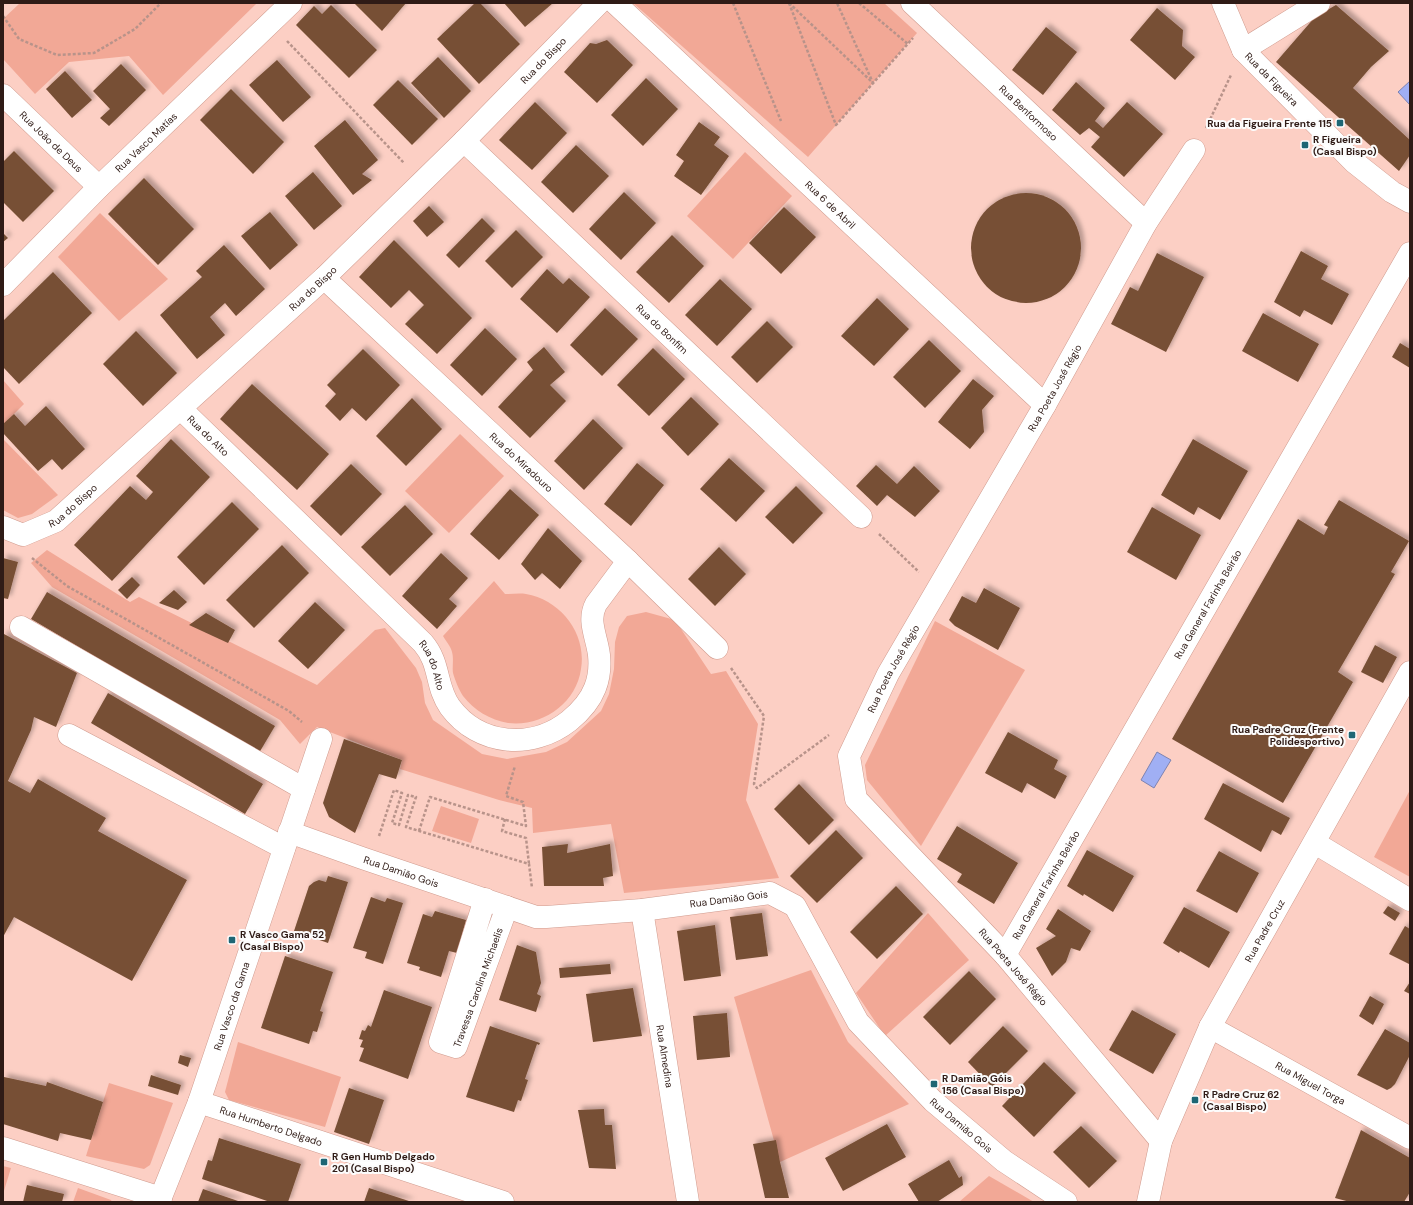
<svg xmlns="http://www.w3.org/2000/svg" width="1413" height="1205" font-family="'DM Sans',sans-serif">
<defs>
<filter id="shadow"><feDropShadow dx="3.5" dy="-3.5" stdDeviation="2" flood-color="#0004"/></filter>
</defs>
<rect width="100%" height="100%" fill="#fccfc4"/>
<g fill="#f2a896">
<polygon points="20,3 257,3 163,95 129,56 69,62 35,94 3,59 3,19"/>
<polygon points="633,3 884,3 917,33 808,157"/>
<polygon points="745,152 792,196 733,259 687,216"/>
<polygon points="100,213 168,279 119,321 58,257"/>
<polygon points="3,380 24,404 3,425"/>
<polygon points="460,434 504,476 449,533 405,491"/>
<polygon points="3,439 58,495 32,514 18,518 3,510"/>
<polygon points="47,550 130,602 139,597 317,685 375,630 385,628 416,668 422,682 425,703 433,720 482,754 507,759 546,752 567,742 601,711 609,694 614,669 615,642 619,627 627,616 646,612 675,620 711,674 726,671 758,724 746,800 779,878 624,893 611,824 533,833 532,808 499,800 400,769 402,760 317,727 300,744 280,720 52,587 31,563"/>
<path d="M494,581l11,13c7,0 15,-1 21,0 35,6 61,40 55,75 -5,35 -39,58 -73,54 -18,-3 -34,-13 -45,-27 -4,-6 -8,-16 -10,-23 -1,-6 1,-14 -1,-21 -1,-5 -6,-11 -9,-16z"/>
<polygon points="935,621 1025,670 921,846 867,780 865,765"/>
<polygon points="1410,790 1410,877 1374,857"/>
<polygon points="441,806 479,819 471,843 432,831"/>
<polygon points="928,913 969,960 885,1036 856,993"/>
<polygon points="811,970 848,1042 909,1104 780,1162 734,997"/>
<polygon points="238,1042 341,1077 325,1127 229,1100 225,1092"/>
<polygon points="109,1083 173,1103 150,1165 144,1169 86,1156"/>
<polygon points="3,1166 11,1168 3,1194"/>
<polygon points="989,1176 1034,1202 959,1202"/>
<polygon points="78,1188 111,1200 112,1202 73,1202"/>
</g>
<g fill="#a0aff4" stroke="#7e83b1">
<polygon points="1410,81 1410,105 1398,92"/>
<polygon points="1157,752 1171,760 1154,788 1141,780"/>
</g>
<g fill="#774f35" filter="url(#shadow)">
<polygon points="354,3 406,3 382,31"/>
<polygon points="475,3 480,3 520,44 479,84 437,39"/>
<polygon points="504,3 553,3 525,27"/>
<polygon points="331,5 377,50 349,78 296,25 314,6 322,14"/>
<polygon points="1336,5 1389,51 1371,67 1353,88 1410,140 1410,155 1399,171 1276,62 1315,17"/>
<polygon points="1157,8 1183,30 1182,46 1195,57 1175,80 1130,40"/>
<polygon points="1046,27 1077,52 1043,95 1012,70"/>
<polygon points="607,40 633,65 597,103 564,72 590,43 596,44"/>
<polygon points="438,57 471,91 444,118 411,83"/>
<polygon points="277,60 311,97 283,122 249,85"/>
<polygon points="121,64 146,90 109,126 100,118 110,109 93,91"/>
<polygon points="65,71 92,100 72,118 46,89"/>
<polygon points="646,78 678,109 643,146 611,115"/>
<polygon points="398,80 438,119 412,145 373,105"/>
<polygon points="1076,82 1105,108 1095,121 1103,128 1127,102 1163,134 1124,177 1091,147 1100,137 1089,128 1080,135 1052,110"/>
<polygon points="231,89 284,142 253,174 200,120"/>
<polygon points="535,102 567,133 532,170 499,140"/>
<polygon points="345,120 378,160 362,174 372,180 353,195 314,146"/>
<polygon points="699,122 720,137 714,145 729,156 701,195 674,176 684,161 676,155"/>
<polygon points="576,145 609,176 573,213 541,182"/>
<polygon points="14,151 54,191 23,222 3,202 3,162"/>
<polygon points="313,172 342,206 314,230 285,196"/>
<polygon points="144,178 194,229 158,265 108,214"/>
<polygon points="624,192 656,223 621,260 589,229"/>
<circle cx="1026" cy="248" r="55"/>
<polygon points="429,206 444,222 427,237 413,221"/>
<polygon points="784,207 816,237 781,274 749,243"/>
<polygon points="270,212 298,245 270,270 241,236"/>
<polygon points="482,218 495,231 459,268 446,255"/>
<polygon points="516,230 543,257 512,288 485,261"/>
<polygon points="3,233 8,238 3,242"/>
<polygon points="672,235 704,266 669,303 636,272"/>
<polygon points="394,240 472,318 437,354 405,324 424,305 409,290 391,308 359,277"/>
<polygon points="224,245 265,289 236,316 225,303 210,317 225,335 197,359 160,315 202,277 196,271"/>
<polygon points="1301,251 1328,266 1321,279 1349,294 1332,325 1304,310 1300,317 1274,302"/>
<polygon points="1157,253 1204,277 1166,352 1111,324 1130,287 1138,291"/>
<polygon points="547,269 563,284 569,278 590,297 557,333 520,299"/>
<polygon points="53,272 92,313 19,384 3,367 3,321"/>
<polygon points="720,279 752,309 717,346 685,315"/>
<polygon points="877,298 909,329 874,366 841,336"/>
<polygon points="605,308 638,339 602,376 570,345"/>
<polygon points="1263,313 1319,344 1298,382 1242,351"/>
<polygon points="767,321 793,347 757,383 731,357"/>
<polygon points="485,328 517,359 482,396 450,365"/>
<polygon points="136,331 177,373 143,406 103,364"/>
<polygon points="929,340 961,371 925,408 893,377"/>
<polygon points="1400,343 1410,349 1410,368 1392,357"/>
<polygon points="544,347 565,372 550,385 566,401 530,438 498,407 533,370 527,362"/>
<polygon points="653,348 685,379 649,416 617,385"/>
<polygon points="363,349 400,385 366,421 352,408 340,421 325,406 336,394 327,385"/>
<polygon points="973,379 994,396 982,410 984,432 970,449 938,422"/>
<polygon points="252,384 329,454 297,490 220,419"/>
<polygon points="691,397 719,424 688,456 661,428"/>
<polygon points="412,398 442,429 406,466 376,436"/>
<polygon points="46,406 85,449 62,470 52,459 38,471 3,433 3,424 14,414 25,426"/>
<polygon points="593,419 623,448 584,490 554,461"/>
<polygon points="171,439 210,477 112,581 74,545 130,486 146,500 153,492 136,476"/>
<polygon points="1193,439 1248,471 1220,520 1198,507 1194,515 1161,495"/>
<polygon points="729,458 765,491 736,522 700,489"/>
<polygon points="637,463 664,485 631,526 604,504"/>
<polygon points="351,464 382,494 341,536 310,506"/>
<polygon points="876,465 897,484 914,466 940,491 915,517 887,495 877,506 856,486"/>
<polygon points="796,486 823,513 793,544 765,517"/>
<polygon points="510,489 539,515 499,560 470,534"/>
<polygon points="1339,500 1409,541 1391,572 1395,574 1338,672 1353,682 1283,803 1172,739 1298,519 1324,535 1328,527 1324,525"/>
<polygon points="232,502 259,529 204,585 177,557"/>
<polygon points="405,505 433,534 390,576 361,547"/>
<polygon points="1152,507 1201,535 1176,580 1127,552"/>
<polygon points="548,528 582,561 560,589 542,573 535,580 521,564"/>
<polygon points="282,545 309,573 254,628 226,600"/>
<polygon points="719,547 746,574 715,606 688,579"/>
<polygon points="441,553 468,578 449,599 457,606 437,629 402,596"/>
<polygon points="3,558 18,562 8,599 3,598"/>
<polygon points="132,577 140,585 127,599 118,590"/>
<polygon points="984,588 1020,608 998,650 955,626 949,620 962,596 976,603"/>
<polygon points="174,590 187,602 178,610 159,603"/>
<polygon points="47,592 275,726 259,753 31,619"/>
<polygon points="315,602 345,630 308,669 278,641"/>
<polygon points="206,613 235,630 228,643 189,625"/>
<polygon points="4,634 77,673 56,727 34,717 31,730 8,781 30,793 38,779 106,818 98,831 187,880 132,981 14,917 3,937 3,637"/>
<polygon points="1375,645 1397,657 1383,683 1361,672"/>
<polygon points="108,693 263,784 245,814 91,723"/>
<polygon points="1008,732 1058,760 1054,769 1067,776 1055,799 1027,783 1022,793 985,773"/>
<polygon points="344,739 402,760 396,779 379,774 355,833 329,817 323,803"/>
<polygon points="1223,783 1290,818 1281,835 1272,830 1261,852 1204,819"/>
<polygon points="799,784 834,820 809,845 774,809"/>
<polygon points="957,826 1018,863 994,904 957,882 962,874 937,859"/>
<polygon points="836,830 863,858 817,903 790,876"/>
<polygon points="568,844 567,853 610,844 613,876 603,878 604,886 544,886 542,847"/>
<polygon points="1087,850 1134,876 1113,912 1084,894 1083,896 1067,886"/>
<polygon points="1219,851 1259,873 1237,913 1196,891"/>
<polygon points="328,876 348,882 328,943 294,931 309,886 314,882 319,880 326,882"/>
<polygon points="896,886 923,914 877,959 850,932"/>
<polygon points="371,897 385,902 387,898 403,903 383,964 365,958 367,952 353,948"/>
<polygon points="1388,906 1400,913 1395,921 1383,913"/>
<polygon points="1184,907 1230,932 1209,968 1180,951 1179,953 1163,943"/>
<polygon points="1058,909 1091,931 1080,951 1071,948 1066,962 1052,976 1036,948 1056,936 1046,929"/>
<polygon points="435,911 466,920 457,953 449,951 441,977 419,970 420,967 407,963 423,914 432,917"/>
<polygon points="762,913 768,956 736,960 730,917"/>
<polygon points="715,925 721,976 684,981 677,931"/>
<polygon points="1405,926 1410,929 1410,961 1409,964 1389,954"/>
<polygon points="517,945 536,952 541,983 537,994 541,996 536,1012 499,1000"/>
<polygon points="285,956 333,972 320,1011 323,1012 317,1032 313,1031 309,1044 261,1028"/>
<polygon points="610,964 611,974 560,978 559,968"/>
<polygon points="969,971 996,999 950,1045 923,1017"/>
<polygon points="1410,982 1410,994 1404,991"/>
<polygon points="633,988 642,1036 593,1042 586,994"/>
<polygon points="384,990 432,1007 408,1079 359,1061 364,1048 360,1047 363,1040 359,1039 362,1030 365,1031 368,1025 371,1027"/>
<polygon points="1370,996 1384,1004 1373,1025 1359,1016"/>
<polygon points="1132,1010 1176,1034 1153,1074 1109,1050"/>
<polygon points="727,1013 730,1057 697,1060 693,1016"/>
<polygon points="490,1026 540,1043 539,1045 537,1044 525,1079 528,1080 521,1101 518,1100 514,1112 466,1097"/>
<polygon points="1003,1026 1028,1051 992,1087 968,1062"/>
<polygon points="1385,1029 1410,1043 1410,1055 1395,1084 1391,1088 1387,1090 1357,1075"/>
<polygon points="180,1055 191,1058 188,1067 178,1063"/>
<polygon points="1044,1062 1076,1093 1034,1137 1002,1106"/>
<polygon points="151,1075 181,1085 178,1095 148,1086"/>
<polygon points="4,1077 46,1086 47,1082 103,1102 91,1140 60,1133 58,1141 3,1124"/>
<polygon points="349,1088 384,1100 369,1144 334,1132"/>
<polygon points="604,1109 605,1125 612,1125 616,1169 589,1168 578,1110"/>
<polygon points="887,1124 906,1157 843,1191 825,1158"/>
<polygon points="1081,1126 1117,1161 1089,1188 1053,1152"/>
<polygon points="1361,1130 1410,1158 1410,1192 1404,1202 1350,1202 1335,1198"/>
<polygon points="219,1138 301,1164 288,1202 270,1202 202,1179 208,1160 212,1161"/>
<polygon points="776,1140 780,1162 789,1198 765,1198 753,1144"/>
<polygon points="949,1160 959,1178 962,1176 963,1185 937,1202 919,1202 908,1184"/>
<polygon points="27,1185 64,1194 62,1202 23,1202"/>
<polygon points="369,1188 412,1202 364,1202"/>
<polygon points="203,1189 241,1202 198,1202"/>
</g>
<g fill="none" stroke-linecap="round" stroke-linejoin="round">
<defs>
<g id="minor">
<path id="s1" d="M615,3l430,402"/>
<path id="s2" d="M912,3l234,220"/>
<path id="s3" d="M1223,3l20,47 111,112 38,30 18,10"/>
<polyline points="1243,50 1319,3"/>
<path id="s4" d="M3,95l96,92"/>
<path id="s5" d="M464,141l397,376"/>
<path id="s6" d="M324,278l304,283 89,87"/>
<path id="s7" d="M3,285l96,-98 192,-184"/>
<path id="s8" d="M181,409l242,234c18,21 12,43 27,64 29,39 82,43 119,14 11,-9 21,-20 26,-33 4,-10 5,-23 4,-33 -2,-18 -12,-34 -3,-51l32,-43"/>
<path id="s9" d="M3,527l20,8 33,-14 268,-243 140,-137 135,-138"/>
<polyline points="21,627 304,789"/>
<polyline points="69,735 284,848"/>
<path id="s10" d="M289,832l73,26 174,59h10l96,-7 128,-17 25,13 63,116 75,79 71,60 62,41"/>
<polyline points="1315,843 1410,900"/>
<path id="s11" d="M485,899l-45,143 16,5 51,-140"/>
<path id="s12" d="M642,910l46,292"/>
<path id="s13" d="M1005,955l405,-702"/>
<path id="s14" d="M1210,1027l200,111"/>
<path id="s15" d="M199,1102l304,100"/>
<path id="s16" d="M1161,1141l-156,-186 -149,-156 -7,-43 39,-82 157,-269 101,-182 48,-73"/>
<polyline points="3,1148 161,1198"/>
<path id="s17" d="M159,1202l40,-100 122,-363"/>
<path id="s18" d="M1148,1202l13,-61 49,-114 200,-355"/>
</g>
</defs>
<use href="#minor" stroke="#d09b8e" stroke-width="23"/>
<g stroke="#b8938a" stroke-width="2.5" stroke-dasharray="3 2" stroke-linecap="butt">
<polyline points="733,3 781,121"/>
<polyline points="789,3 836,125 913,38"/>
<polyline points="789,3 873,83 837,3"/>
<polyline points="859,3 908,44"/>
<polyline points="3,16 19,39 57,55 94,53 135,29 161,3"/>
<polyline points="287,41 404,163"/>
<polyline points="1206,128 1231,75"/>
<polyline points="879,534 919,572"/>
<polyline points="32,558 67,586 289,711 302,722"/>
<polyline points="731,668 764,716 754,784 757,788 829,735"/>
<polyline points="505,819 502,831 526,838 529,864"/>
<polyline points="419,831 430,797 526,826 523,802 506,796 515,766"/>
<polyline points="379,836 394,790 402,793 392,823 399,825 408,795 416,797 406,827 529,864 532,888"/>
</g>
<use href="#minor" stroke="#fff" stroke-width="22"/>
</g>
<g fill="#1e6674" stroke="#fcfcfc" stroke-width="1.5">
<rect x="1336" y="119" width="8" height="8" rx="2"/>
<rect x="1301" y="141" width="8" height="8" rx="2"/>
<rect x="1348" y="731" width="8" height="8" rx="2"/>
<rect x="228" y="936" width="8" height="8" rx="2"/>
<rect x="930" y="1080" width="8" height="8" rx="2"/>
<rect x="1191" y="1096" width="8" height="8" rx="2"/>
<rect x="320" y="1158" width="8" height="8" rx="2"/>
</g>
<g text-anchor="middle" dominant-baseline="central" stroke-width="4" stroke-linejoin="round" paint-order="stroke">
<g font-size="10" fill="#2f1b16" stroke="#fcfcfc">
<text stroke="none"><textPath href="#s9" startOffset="728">Rua do Bispo</textPath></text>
<text stroke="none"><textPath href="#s3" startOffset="92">Rua da Figueira</textPath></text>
<text stroke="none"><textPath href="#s2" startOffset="160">Rua Benformoso</textPath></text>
<text stroke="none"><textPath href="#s4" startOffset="67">Rua João de Deus</textPath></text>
<text stroke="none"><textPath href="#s7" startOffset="202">Rua Vasco Matías</textPath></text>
<text stroke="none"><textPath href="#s1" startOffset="295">Rua 6 de Abril</textPath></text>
<text stroke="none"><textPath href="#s9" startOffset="404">Rua do Bispo</textPath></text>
<text stroke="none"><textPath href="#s5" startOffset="273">Rua do Bonfim</textPath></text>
<text stroke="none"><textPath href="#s16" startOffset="924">Rua Poeta José Régio</textPath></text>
<text stroke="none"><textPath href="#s8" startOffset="38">Rua do Alto</textPath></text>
<text stroke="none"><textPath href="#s6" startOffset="270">Rua do Miradouro</textPath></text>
<text stroke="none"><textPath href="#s9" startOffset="80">Rua do Bispo</textPath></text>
<text stroke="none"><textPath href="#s13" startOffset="405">Rua General Farinha Beirão</textPath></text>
<text stroke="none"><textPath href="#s8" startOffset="361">Rua do Alto</textPath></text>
<text stroke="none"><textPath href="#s16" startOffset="600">Rua Poeta José Régio</textPath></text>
<text stroke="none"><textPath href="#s10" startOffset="119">Rua Damião Gois</textPath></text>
<text stroke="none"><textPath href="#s13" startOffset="81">Rua General Farinha Beirão</textPath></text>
<text stroke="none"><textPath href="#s10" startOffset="455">Rua Damião Gois</textPath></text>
<text stroke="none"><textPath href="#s18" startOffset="297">Rua Padre Cruz</textPath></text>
<text transform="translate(1013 967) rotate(49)">Rua Poeta José Régio</text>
<text stroke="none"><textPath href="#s11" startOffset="230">Travessa Carolina Michaelis</textPath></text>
<text stroke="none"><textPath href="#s17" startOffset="209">Rua Vasco da Gama</textPath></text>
<text stroke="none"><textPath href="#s12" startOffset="148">Rua Almedina</textPath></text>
<text stroke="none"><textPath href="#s14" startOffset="115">Rua Miguel Torga</textPath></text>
<text stroke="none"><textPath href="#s10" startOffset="803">Rua Damião Gois</textPath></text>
<text stroke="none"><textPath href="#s15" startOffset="76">Rua Humberto Delgado</textPath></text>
</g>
<g font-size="10" font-weight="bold" fill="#2f1b16" stroke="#fcfcfc" text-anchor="start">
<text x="1332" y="123" text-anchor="end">Rua da Figueira Frente 115</text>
<text x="1313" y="139">R Figueira<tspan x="1313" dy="12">(Casal Bispo)</tspan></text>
<text x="1344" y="729" text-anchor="end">Rua Padre Cruz (Frente<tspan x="1344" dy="12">Polidesportivo)</tspan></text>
<text x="240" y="934">R Vasco Gama 52<tspan x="240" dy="12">(Casal Bispo)</tspan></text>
<text x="942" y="1078">R Damião Góis<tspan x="942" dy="12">156 (Casal Bispo)</tspan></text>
<text x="1203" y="1094">R Padre Cruz 62<tspan x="1203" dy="12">(Casal Bispo)</tspan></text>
<text x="332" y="1156">R Gen Humb Delgado<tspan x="332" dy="12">201 (Casal Bispo)</tspan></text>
</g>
</g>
<rect width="1413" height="1205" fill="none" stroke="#2f1b16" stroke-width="8"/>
</svg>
